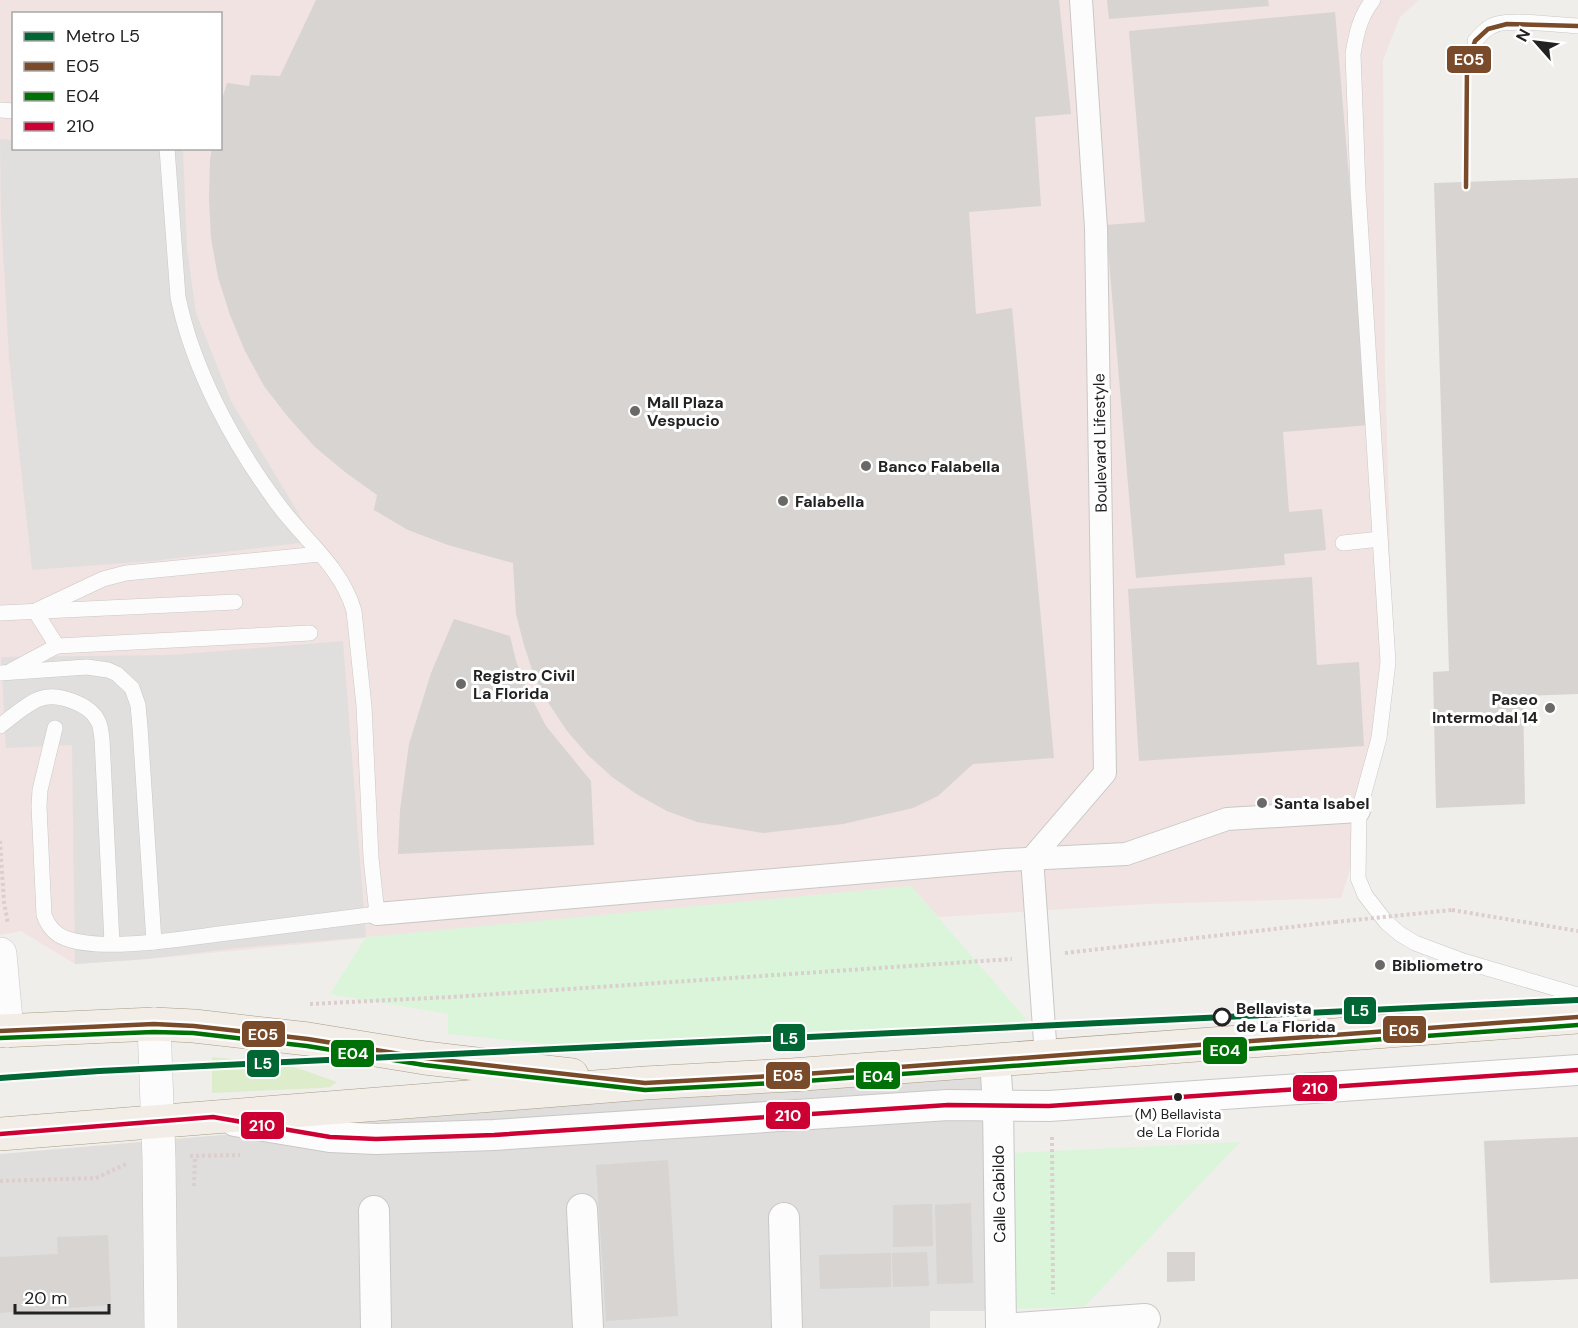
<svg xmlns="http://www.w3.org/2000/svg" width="1578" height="1328" font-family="'DM Sans',sans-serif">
<rect width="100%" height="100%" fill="#f0eeeb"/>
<polygon fill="#dfdedc" points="984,1069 989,1311 930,1311 930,1328 0,1328 0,1154"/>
<path fill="#f1e3e1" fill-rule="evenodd" d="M0,0h1419l-19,17 -17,43 2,305 8,293 -8,72 -19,89 -25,79 -194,6 -209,13 -27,-31 -763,73 -73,5 -54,-33 -21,4zM14,14h206v134h-206z"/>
<polygon fill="#ddeccb" points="212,1057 289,1065 337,1082 330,1087 321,1088 212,1093"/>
<g fill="#daf5da">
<polygon points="911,886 1032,1026 566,1046 448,1034 448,1014 330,994 366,937"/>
<polygon points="1240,1142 1085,1306 1013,1309 1010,1153"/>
</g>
<g fill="#e0dfde">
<polygon points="0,139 13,140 14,148 183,149 187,249 196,313 231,401 315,541 153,561 32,570 9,358 1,214"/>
<polygon points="343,641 366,937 237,948 148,959 75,964 72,745 6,748 1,657 172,655"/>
</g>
<g fill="#d7d4d2">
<polygon points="316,0 1059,0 1071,114 1035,117 1041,206 969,212 976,314 1012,308 1054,758 973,764 938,796 913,808 843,824 763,833 697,822 667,811 638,795 612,777 588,755 567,731 549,704 534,676 524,645 516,614 513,563 448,545 408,530 374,510 377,495 345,472 315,447 288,417 264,386 245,351 230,315 218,277 211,238 209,198 210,160 212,148 220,148 220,106 227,83 249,86 251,75 280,76"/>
<polygon points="1107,0 1268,0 1269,6 1109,19"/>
<polygon points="1335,12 1370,425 1283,432 1289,512 1322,509 1326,550 1284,554 1285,565 1136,578 1106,225 1145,222 1129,31"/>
<polygon points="1578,178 1578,694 1523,696 1525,804 1436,808 1433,672 1449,671 1434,183"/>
<polygon points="1312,577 1317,665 1359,662 1364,746 1139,761 1128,589"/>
<polygon points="454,619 510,636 516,661 527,689 546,726 591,781 594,845 398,854 400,810 409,744 431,673"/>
<polygon points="1578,1137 1578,1279 1490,1283 1484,1141"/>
<polygon points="668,1160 678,1316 606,1321 596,1165"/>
<polygon points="971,1203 973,1283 937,1284 935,1205"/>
<polygon points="932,1204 933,1246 893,1247 893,1205"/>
<polygon points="108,1235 111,1305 0,1313 0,1257 58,1254 57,1237"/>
<polygon points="927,1252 929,1286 893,1287 892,1253"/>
<polygon points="1167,1252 1195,1252 1195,1281 1167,1282"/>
<polygon points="891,1253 891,1287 820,1289 819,1255"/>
</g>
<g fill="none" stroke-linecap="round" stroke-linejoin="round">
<defs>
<g id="service">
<path d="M1373,0c-13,16 -17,35 -20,54l5,135 30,473 -9,76 -20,73 -1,67 7,17 21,27 14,12 15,9 48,18 115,34"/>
<path d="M1475,41c6,-7 12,-14 22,-17 20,-5 59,1 81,2"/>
<polyline points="0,110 14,111"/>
<polyline points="1343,543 1380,539"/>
<polyline points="0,613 235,602"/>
<polyline points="310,633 57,646 35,611 103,579 126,573 320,554"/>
<polyline points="12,670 57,646"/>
<polyline points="0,673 87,667 108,670 117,674 132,688 138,705 140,727 154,942"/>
<path d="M0,726c12,-9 26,-22 39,-27 18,-7 51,5 59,22 3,5 3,12 4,18l10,204"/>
<path d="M55,728l-15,62 -1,16 5,109c4,11 10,19 21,23 35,14 115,1 154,-4 53,-7 105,-13 158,-20l-6,-56 -7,-152 -10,-95c-13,-45 -51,-72 -77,-108 -44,-60 -84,-133 -99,-206l-11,-149"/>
</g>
<g id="pedestrian">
<polyline points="377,914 1006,860 1126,854 1227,819 1359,811"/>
<polyline points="1046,1056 1032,858 1105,773 1096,228 1081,0"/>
</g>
<g id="minor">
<polyline points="995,1060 998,1104 1001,1328"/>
<polyline points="235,1121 330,1137 376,1139 494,1135 948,1105 1049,1106 1578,1070"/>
<polyline points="582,1209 588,1328"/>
<polyline points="374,1211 376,1328"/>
<polyline points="784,1218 787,1328"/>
<polyline points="1015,1328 1145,1319"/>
</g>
<g id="tertiary">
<polyline points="0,954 7,1031"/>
<polyline points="154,1024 159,1159 161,1328"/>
</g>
<g id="primary">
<polyline points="0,1031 154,1024 194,1026 308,1039 425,1058 572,1075"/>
<polyline points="0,1134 645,1083 791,1075 1578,1017"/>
</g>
</defs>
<use href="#service" stroke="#c9c8c7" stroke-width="16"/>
<use href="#pedestrian" stroke="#c9c8c7" stroke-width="24"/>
<use href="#minor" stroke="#c9c8c7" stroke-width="32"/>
<use href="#tertiary" stroke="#c9c8c7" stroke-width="34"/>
<use href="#primary" stroke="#a79c86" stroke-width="34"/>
<g stroke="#dccecd" stroke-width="4" stroke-dasharray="3 3" stroke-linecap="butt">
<polyline points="0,841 4,902 8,924"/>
<polyline points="1452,910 1578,931"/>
<polyline points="1065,953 1335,922"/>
<polyline points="310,1004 451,997 1012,959"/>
<polyline points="1052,1137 1053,1294"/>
<polyline points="190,1156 240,1155"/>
<polyline points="0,1181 96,1178 126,1164"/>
<polyline points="194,1186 195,1156"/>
</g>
<use href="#service" stroke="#fdfcfc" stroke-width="15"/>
<use href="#pedestrian" stroke="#fdfcfc" stroke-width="22"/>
<use href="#minor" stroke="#fdfcfc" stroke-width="30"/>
<use href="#tertiary" stroke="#fdfcfc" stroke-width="33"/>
<use href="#primary" stroke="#f3ede7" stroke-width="33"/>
<polyline stroke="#dccecd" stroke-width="4" stroke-dasharray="3 3" stroke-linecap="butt" points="1335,922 1452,910"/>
<defs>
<g id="bus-1">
<polyline points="1466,187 1467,65 1475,41 1488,29 1507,24 1578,26"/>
<polyline points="0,1031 154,1024 194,1026 308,1039 425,1058 645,1083 791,1075 1578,1017"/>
</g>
<polyline id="bus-2" points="0,1038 154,1032 193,1033 307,1046 424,1065 645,1090 792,1082 1578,1025"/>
<polyline id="bus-3" points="0,1134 213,1117 330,1137 376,1139 494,1135 948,1105 1049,1106 1578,1070"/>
</defs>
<use href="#bus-1" stroke="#fff" stroke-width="9"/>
<use href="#bus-2" stroke="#fff" stroke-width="9"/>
<use href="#bus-3" stroke="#fff" stroke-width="9"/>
<use href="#bus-1" stroke="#7a4b2a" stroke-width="4.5"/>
<use href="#bus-2" stroke="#007106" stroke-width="4.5"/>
<use href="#bus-3" stroke="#c03" stroke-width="4.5"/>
<defs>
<polyline id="metro-1" points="0,1078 99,1071 1578,1000"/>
</defs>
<use href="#metro-1" stroke="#fff" stroke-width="10"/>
<use href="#metro-1" stroke="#063" stroke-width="6"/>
</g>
<g fill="#6a6968" stroke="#fff" stroke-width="2">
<circle cx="635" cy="411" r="6"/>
<circle cx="866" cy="466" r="6"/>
<circle cx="783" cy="501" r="6"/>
<circle cx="461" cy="684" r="6"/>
<circle cx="1550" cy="708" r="6"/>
<circle cx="1262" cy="803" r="6"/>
<circle cx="1380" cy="965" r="6"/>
</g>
<circle fill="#fff" stroke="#222" stroke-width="3" cx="1222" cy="1017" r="8"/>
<circle fill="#222" stroke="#fff" stroke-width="2" cx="1178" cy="1097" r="5"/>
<g text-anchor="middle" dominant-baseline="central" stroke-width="6" stroke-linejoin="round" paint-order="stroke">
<g font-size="14" fill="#222" stroke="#fff">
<text x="1178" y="1114">(M) Bellavista<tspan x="1178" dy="18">de La Florida</tspan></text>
</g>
<g font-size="16" font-weight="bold" fill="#222" stroke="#fff" text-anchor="start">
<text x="647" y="402">Mall Plaza<tspan x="647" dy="18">Vespucio</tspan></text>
<text x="878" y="466">Banco Falabella</text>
<text x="795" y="501">Falabella</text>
<text x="473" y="675">Registro Civil<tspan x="473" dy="18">La Florida</tspan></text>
<text x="1538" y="699" text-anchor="end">Paseo<tspan x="1538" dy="18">Intermodal 14</tspan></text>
<text x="1274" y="803">Santa Isabel</text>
<text x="1392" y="965">Bibliometro</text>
</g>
<g font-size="16" fill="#222" stroke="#fff">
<text transform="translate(1100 443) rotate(-91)">Boulevard Lifestyle</text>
<text transform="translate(999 1194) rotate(-91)">Calle Cabildo</text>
</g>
<g font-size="16" font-weight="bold" fill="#222" stroke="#fff" text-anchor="start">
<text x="1236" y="1008">Bellavista<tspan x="1236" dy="18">de La Florida</tspan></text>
</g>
</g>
<g stroke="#fff" stroke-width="2">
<rect x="1446" y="45" width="46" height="29" rx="6" fill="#7a4b2a"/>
<rect x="1343" y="996" width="34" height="29" rx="6" fill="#063"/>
<rect x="1382" y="1015" width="45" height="29" rx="6" fill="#7a4b2a"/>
<rect x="241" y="1020" width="45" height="28" rx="6" fill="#7a4b2a"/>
<rect x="772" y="1023" width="34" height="29" rx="6" fill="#063"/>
<rect x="1202" y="1036" width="46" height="29" rx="6" fill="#007106"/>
<rect x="330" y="1039" width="45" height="29" rx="6" fill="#007106"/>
<rect x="246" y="1049" width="34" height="29" rx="6" fill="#063"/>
<rect x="765" y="1061" width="46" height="29" rx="6" fill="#7a4b2a"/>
<rect x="855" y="1061" width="46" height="29" rx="6" fill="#007106"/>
<rect x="1292" y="1074" width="46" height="28" rx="6" fill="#c03"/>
<rect x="765" y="1101" width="46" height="29" rx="6" fill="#c03"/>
<rect x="240" y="1111" width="45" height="29" rx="6" fill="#c03"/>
</g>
<g font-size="16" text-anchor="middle" font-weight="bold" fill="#fff">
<text x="1469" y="65">E05</text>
<text x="1360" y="1016">L5</text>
<text x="1404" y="1036">E05</text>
<text x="263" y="1040">E05</text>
<text x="789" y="1044">L5</text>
<text x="1225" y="1056">E04</text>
<text x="353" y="1059">E04</text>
<text x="263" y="1069">L5</text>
<text x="788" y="1081">E05</text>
<text x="878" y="1082">E04</text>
<text x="1315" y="1094">210</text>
<text x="788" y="1121">210</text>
<text x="262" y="1131">210</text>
</g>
<rect x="12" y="12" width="210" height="138" fill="#ffffff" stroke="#a7a7a7" stroke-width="1.5"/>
<rect x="24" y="32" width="30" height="9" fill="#006633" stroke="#a7a7a7" stroke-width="1.5"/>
<text x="66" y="42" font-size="18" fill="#222222">Metro L5</text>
<rect x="24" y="62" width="30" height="9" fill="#7a4b2a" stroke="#a7a7a7" stroke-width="1.5"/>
<text x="66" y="72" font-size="18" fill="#222222">E05</text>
<rect x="24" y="92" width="30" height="9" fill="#007106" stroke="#a7a7a7" stroke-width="1.5"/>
<text x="66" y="102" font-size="18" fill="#222222">E04</text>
<rect x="24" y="122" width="30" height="9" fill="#cc0033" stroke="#a7a7a7" stroke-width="1.5"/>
<text x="66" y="132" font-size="18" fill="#222222">210</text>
<g transform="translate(1536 42) rotate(298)" stroke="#ffffff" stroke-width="4.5" paint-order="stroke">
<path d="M0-4.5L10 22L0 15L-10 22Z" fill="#222222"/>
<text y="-9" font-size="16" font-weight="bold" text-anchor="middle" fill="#222222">N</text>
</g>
<path d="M15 1304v9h94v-9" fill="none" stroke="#222222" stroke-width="3"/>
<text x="24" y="1304" font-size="18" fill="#222222" stroke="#ffffff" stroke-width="4.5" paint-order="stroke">20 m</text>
</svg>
